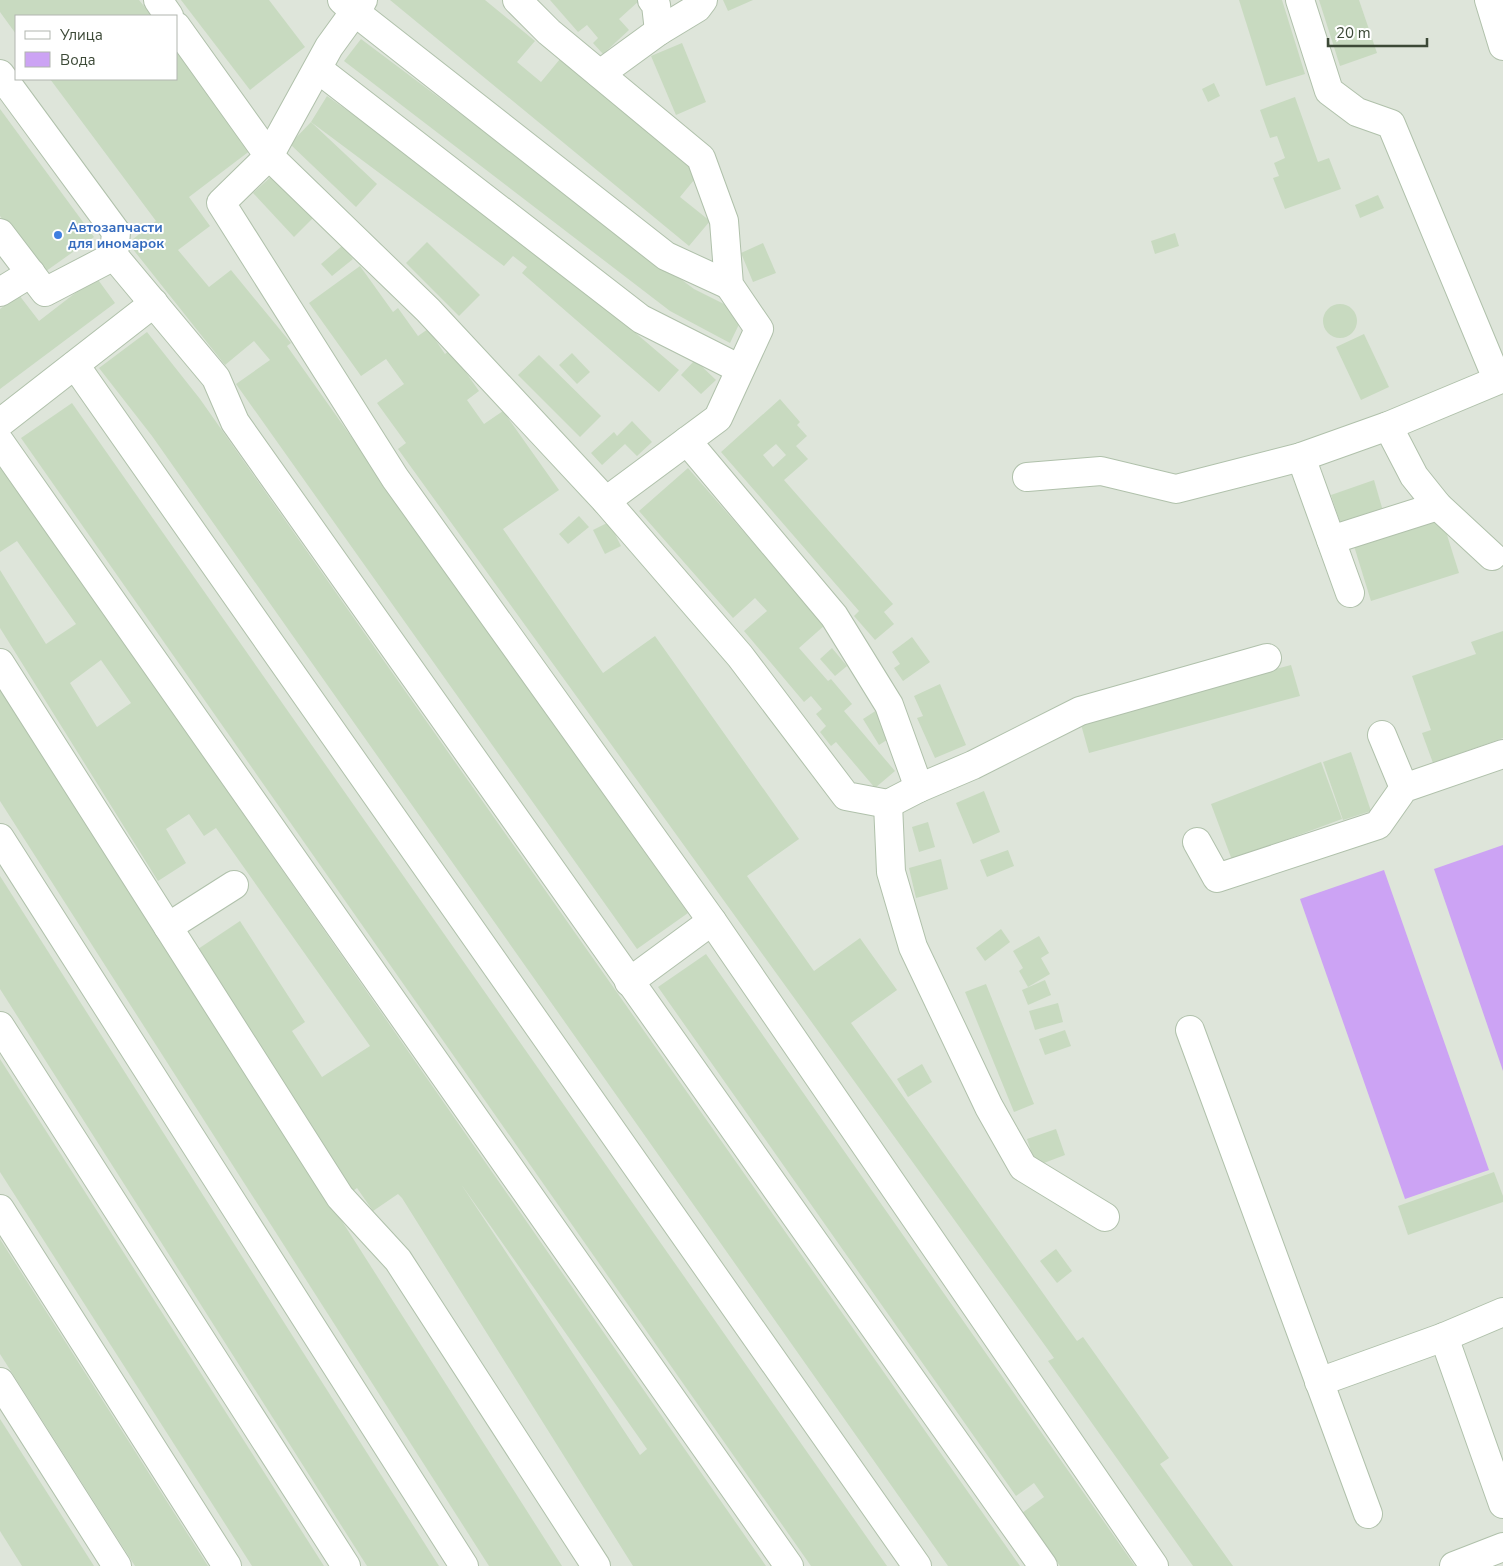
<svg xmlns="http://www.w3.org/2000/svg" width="1503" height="1566" font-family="'Nunito Sans',sans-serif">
<rect width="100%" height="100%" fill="#ebf5e9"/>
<path fill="#dee5da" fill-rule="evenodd" d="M0,0h1503v1566h-1503zM16,16h160v63h-160z"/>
<g fill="#cca3f4">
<polygon points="1503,845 1503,1071 1434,869"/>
<polygon points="1384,870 1489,1170 1405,1199 1300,899"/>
</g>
<g fill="#c8dac0" fill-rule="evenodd">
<polygon points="0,0 139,0 152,16 16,16 16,34 0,12"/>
<polygon points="181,0 269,0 305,47 250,90"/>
<polygon points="390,0 485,0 535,41 517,62 541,82 560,59 699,174 680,197 710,221 689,246"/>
<polygon points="550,0 640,0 619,19 629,30 603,54 593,43 598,38 587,25 578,32"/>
<polygon points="723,0 753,0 728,11"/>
<polygon points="1239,0 1282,0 1305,74 1266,86"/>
<polygon points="1319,0 1359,0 1377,53 1340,66"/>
<polygon points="361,39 694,289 744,314 730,343 670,311 344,61"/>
<polygon points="682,43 706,102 676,115 651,56"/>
<polygon points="176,49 251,150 189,197 210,226 178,250 209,287 231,270 291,343 287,346 688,913 637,949 236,384 270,360 254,341 225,365 128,243 156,221 50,79 176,79"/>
<polygon points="1214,83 1220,96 1208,102 1202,89"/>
<polygon points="327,96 516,231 679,370 659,392 522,273 527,267 513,256 504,266 311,122"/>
<polygon points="1295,97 1318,162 1329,158 1341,189 1285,209 1273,178 1279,176 1274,163 1285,158 1277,136 1270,138 1260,110"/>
<polygon points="0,109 94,237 42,274 0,216"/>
<polygon points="311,122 377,184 356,207 290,144"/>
<polygon points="274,174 314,217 294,237 253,193"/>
<polygon points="1378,195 1384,208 1360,218 1355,205"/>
<polygon points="1175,233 1179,246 1155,254 1151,241"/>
<polygon points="427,242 480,295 459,316 406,263"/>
<polygon points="763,243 776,273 753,282 741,253"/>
<polygon points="342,246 353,259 332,276 321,264"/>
<polygon points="360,266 393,312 398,308 418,336 428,329 445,354 450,350 479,391 467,400 484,424 503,411 559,490 503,529 603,673 655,636 799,839 747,876 814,971 860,938 897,990 851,1023 1077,1341 1083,1337 1169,1458 1160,1464 1233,1566 1193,1566 1048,1361 1054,1358 398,449 406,443 377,403 404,384 386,359 361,376 309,303"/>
<polygon points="96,277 115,303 0,389 0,309 19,295 39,321"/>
<circle cx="1340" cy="321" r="17"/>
<polygon points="147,332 200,399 1020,1566 948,1566 152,436 99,368"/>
<polygon points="1364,334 1389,387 1361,400 1336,347"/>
<polygon points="572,353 590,372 577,384 559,365"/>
<polygon points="539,355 601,416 580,437 518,375"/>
<polygon points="695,360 716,380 701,394 681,375"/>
<path d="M780,399l20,23 -3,3 10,11 -11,10 12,13 -24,21 109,124 -9,8 10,12 -19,16 -21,-24 5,-5 -138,-159zM776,444l10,11 -13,12 -10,-12z"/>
<polygon points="72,403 887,1566 811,1566 21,438"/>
<polygon points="632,421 652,442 637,456 625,444 602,465 591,453 614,432 617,436"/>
<path d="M0,464l766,1102h-133l-231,-368 -4,-4 -25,17 -16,-23 -4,3 -155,-242 42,-28 65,101 -13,9 30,46 48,-31 -154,-218 -12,8 -15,-22 -23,15 20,34 -28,18 -158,-253v-58l46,74 30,-20 -59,-83 -17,11zM101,660l30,43 -34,24 -27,-44zM461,1184l186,265 -7,6z"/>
<polygon points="688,468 825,625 799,648 828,681 831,679 852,704 844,711 895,771 875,788 836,742 831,746 820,732 826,726 816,714 822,709 811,696 804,702 744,631 767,611 755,598 733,618 639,511"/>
<polygon points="1374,480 1383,511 1341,525 1331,495"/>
<polygon points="579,516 589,527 568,544 559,534"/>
<polygon points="1442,519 1459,573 1371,601 1354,546"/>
<polygon points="609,522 621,546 605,554 593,530"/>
<polygon points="1503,631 1503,738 1433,763 1422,733 1431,730 1412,676 1476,654 1471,642"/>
<polygon points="912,637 930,662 903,681 894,668 900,664 892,652"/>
<polygon points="832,648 847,666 835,676 820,659"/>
<polygon points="1291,665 1300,696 1089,753 1080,721"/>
<polygon points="940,684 966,745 935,758 917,718 923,716 914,696"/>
<polygon points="0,685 562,1566 489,1566 0,801"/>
<polygon points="877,710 893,736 879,745 863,719"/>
<polygon points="1351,752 1371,811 1343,820 1323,762"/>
<polygon points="1321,762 1342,819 1232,860 1211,804"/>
<polygon points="984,791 1000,832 973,844 956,803"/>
<polygon points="928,822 935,847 919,852 912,827"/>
<polygon points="1008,850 1014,866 987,877 980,860"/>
<polygon points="941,859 948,889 916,898 909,868"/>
<polygon points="0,876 439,1566 367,1566 0,989"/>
<polygon points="1001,929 1010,942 985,961 976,948"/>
<polygon points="1039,936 1049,953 1041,958 1050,974 1028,987 1019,971 1023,968 1013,951"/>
<polygon points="706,954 1135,1566 1060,1566 1022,1513 1044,1497 1034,1483 1016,1496 658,987"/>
<polygon points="1045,980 1051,995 1028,1005 1022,990"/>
<polygon points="986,984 1034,1104 1014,1112 965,992"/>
<polygon points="1058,1003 1063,1022 1035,1030 1029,1011"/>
<polygon points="1065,1030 1071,1046 1045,1055 1039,1039"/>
<polygon points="0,1059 324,1566 252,1566 0,1172"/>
<polygon points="922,1064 932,1082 908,1097 897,1079"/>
<polygon points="1056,1129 1065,1155 1036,1166 1027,1139"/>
<polygon points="1494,1172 1503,1196 1503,1202 1408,1235 1398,1206"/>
<polygon points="0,1239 208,1566 135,1566 0,1354"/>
<polygon points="1056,1249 1072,1271 1057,1283 1040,1261"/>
<polygon points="0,1419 94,1566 22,1566 0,1531"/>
</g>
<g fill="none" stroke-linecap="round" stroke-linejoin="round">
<defs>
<g id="minor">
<polyline points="158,0 169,16"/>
<polyline points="342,0 355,12 666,256 729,285"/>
<polyline points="363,0 329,47 269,156 221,203 395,478 712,921 1154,1566"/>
<polyline points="517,0 549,32 701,158 724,221 729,285 759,329 718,418 606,501"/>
<polyline points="652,0 656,5 659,31"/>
<polyline points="1300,0 1329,91 1357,112 1391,124 1497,379"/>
<polyline points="1489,0 1503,46"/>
<polyline points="176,26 269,156 428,310 606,501 740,656 846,796 888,804 919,788 973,765 1080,711 1267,658"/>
<polyline points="318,69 641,319 740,369"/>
<polyline points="0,74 116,232 114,256 216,378 235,422 1043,1566"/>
<polyline points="600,74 659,31 697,8 703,0"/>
<polyline points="0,233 45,292 114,256"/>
<polyline points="0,292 31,273"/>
<polyline points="75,365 917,1566"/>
<polyline points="0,423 154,303"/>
<polyline points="1388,426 1414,476 1438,506 1492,556"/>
<polyline points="687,441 834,616 889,705 919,788"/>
<polyline points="0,442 789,1566"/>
<polyline points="1301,457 1350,593"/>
<polyline points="1027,477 1101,471 1176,489 1301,457 1388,426 1503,378"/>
<polyline points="1331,540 1438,506"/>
<polyline points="0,663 340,1197 398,1260 596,1566"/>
<polyline points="1382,735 1404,788"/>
<polyline points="888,804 891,872 913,947 989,1107 1023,1167 1105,1217"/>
<polyline points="0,838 464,1566"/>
<polyline points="1197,842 1217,878 1378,825 1404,788 1503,754"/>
<polyline points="168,927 234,885"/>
<polyline points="629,982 712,921"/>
<polyline points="0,1026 346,1566"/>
<polyline points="1190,1030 1368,1514"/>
<polyline points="0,1209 227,1566"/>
<polyline points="1444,1337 1503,1504"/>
<polyline points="0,1382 117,1566"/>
<polyline points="1319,1382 1444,1337 1503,1312"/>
<polyline points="1454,1566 1503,1547"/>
</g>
</defs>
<use href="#minor" stroke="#b0c1ab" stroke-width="30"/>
<use href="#minor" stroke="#fff" stroke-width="28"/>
</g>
<circle fill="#3f7fe0" stroke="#fff" stroke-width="2" cx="58" cy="235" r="5"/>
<g text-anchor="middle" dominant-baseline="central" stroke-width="4" stroke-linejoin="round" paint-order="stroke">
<g font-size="14" font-weight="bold" fill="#366cbe" stroke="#fff" text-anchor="start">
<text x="68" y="227">Автозапчасти<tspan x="68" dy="16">для иномарок</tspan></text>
</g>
</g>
<rect x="15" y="15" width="162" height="65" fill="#ffffff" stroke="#b1b6af"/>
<rect x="25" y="31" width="25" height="8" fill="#ffffff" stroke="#b1b6af"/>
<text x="60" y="40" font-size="15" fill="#3c4937">Улица</text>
<rect x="25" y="52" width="25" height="15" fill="#cca3f4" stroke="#b1b6af"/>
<text x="60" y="65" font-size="15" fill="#3c4937">Вода</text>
<path d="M1328 38v8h99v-8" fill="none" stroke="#3c4937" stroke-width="2.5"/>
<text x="1336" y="38" font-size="15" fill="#3c4937" stroke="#ffffff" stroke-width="4" paint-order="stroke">20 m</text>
</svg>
